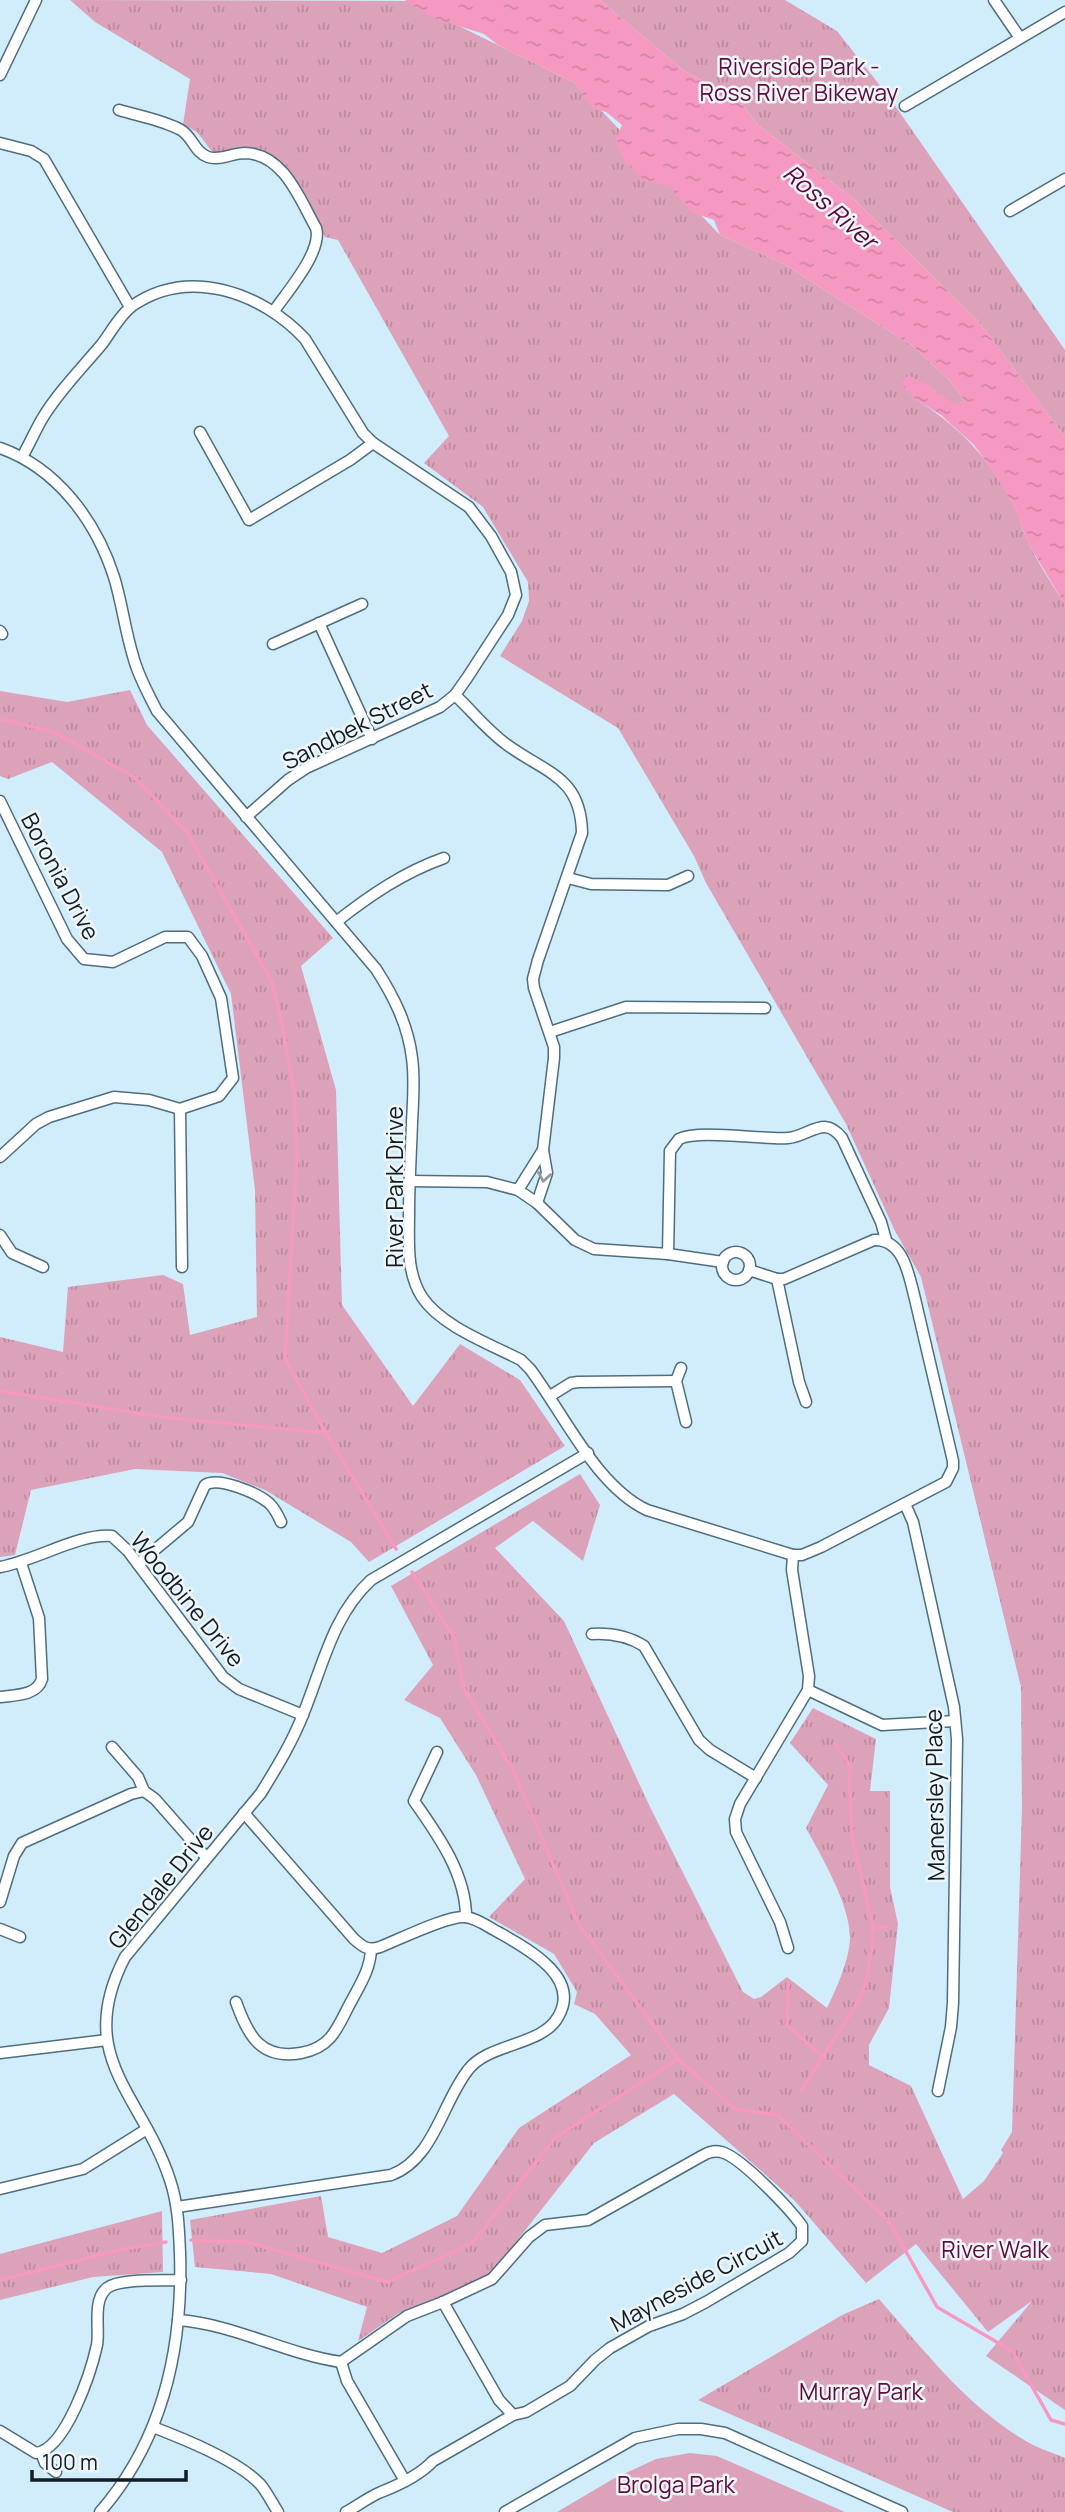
<svg xmlns="http://www.w3.org/2000/svg" width="1065" height="2512" font-family="Manrope,sans-serif">
<defs>
<pattern id="grass-tufts" width="24" height="20" patternUnits="userSpaceOnUse" patternTransform="scale(1.75)"><rect width="24" height="20" fill="#dca2b9"/><path d="M3 7l-1-3M5 7V3M7 7l1-3M15 17l-1-3M17 17v-4M19 17l1-3" fill="none" stroke="#bc8b9f"/></pattern>
<pattern id="water-ripples" width="26" height="14" patternUnits="userSpaceOnUse" patternTransform="scale(1.75)"><rect width="26" height="14" fill="#f699c0"/><path d="M2 4q2-2 4 0t4 0M15 11q2-2 4 0t4 0" fill="none" stroke="#d283a5"/></pattern>
</defs>
<rect width="100%" height="100%" fill="#d1edfc"/>
<g fill="url(#grass-tufts)">
<path d="M70,0l338,1 167,82 145,152 64,29 130,83 36,34 15,20 -12,4 -24,-19 -16,12c47,28 77,61 102,110 6,12 8,25 14,36 10,21 24,41 36,61v1805l-79,-54 46,-55 -44,31 -72,-88 -50,39 -71,-82 -121,-107 -80,49 -101,128 -29,17 -65,25 -41,28 9,-34 -96,-33 -76,-7 -5,-47 131,-24 7,41 54,16 75,-37 62,-88 112,-73 -36,-41 -21,-10 3,-12 -23,-38 -65,-37 36,-38 -49,-104 -36,-57 -36,-18 29,-35 -42,-79 189,-112 20,31 -17,56 -50,-40 -38,27 69,73 86,186 93,185 11,7 7,-2 26,-20 40,31c9,-18 23,-50 23,-71 -1,-35 -28,-79 -44,-109l22,-43 -38,-42 23,-35 63,31 -6,52h20v96l8,37 -9,84 -20,37v20l42,21 52,113 21,-18 19,-28 -2,-3 11,-18 10,-324 -1,-121 -100,-410 -26,-46 -49,-107 -140,-241 -12,-27 -76,-128 -118,-72 22,-35 7,-20 -1,-19 -45,-75 -59,-44 25,-27 -111,-196 -13,-3 -4,-9c-15,-27 -33,-77 -70,-79 -12,0 -26,2 -38,4l-16,-21 -14,-8 7,-45 -95,-57z"/>
<polygon points="600,0 785,0 837,31 889,97 1065,350 1065,437 978,321 856,201 757,124 739,100 684,71"/>
<polygon points="130,690 147,725 333,938 301,966 336,1090 342,1305 413,1406 460,1344 520,1380 565,1446 369,1562 351,1542 265,1490 222,1473 135,1469 31,1490 15,1555 0,1557 0,1337 63,1352 68,1287 163,1275 183,1284 190,1335 257,1317 255,1190 231,994 162,852 52,762 8,779 0,776 0,691 67,702"/>
<polygon points="162,2211 163,2272 93,2277 0,2300 0,2254"/>
<path d="M879,2299c42,48 86,105 142,139 13,9 30,14 44,20v54h-112l-255,-112 144,-85z"/>
</g>
<polygon fill="#dca2b9" points="690,2453 717,2456 845,2512 557,2512 613,2479 656,2459"/>
<polygon fill="url(#water-ripples)" points="405,0 600,0 684,71 739,100 757,124 856,201 978,321 1065,437 1065,605 1028,543 1016,510 997,477 974,445 941,415 913,398 901,384 908,375 929,386 953,404 965,401 950,381 914,347 784,264 720,235 714,220 691,212 670,187 645,181 626,163 615,141 622,125 606,112 592,108 575,83 498,45 484,34 433,18"/>
<g fill="none" stroke-linecap="round" stroke-linejoin="round">
<g stroke="#f699c0" stroke-width="3.5">
<polyline points="0,719 54,732 134,777 186,831 272,982 281,1020 294,1091 297,1156 285,1359 326,1433 396,1549"/>
<polyline points="0,1391 162,1417 326,1433"/>
<polyline points="412,1572 454,1637 463,1687 513,1770 578,1923 678,2059 735,2109 778,2115 783,2120 890,2223 937,2307 1012,2351 1051,2420 1065,2424"/>
<polyline points="873,1930 888,1926"/>
<polyline points="788,1984 787,2025 824,2058"/>
<polyline points="801,2091 859,2000 866,1982 872,1945 873,1927 852,1837 849,1778 851,1767 835,1744"/>
<polyline points="191,2240 247,2242 387,2282 471,2244 556,2137 678,2059"/>
<polyline points="0,2280 123,2249 166,2242"/>
</g>
<defs>
<g id="minor">
<polyline points="994,0 1020,38"/>
<polyline points="0,75 36,0"/>
<polyline points="905,106 1065,12"/>
<path d="M119,110c20,6 44,10 62,20 12,7 13,22 27,27 11,4 25,-4 37,-4 39,1 55,47 71,75 7,23 -29,64 -42,83"/>
<polyline points="0,143 31,151 44,159 130,307"/>
<polyline points="1010,211 1065,179"/>
<polyline points="200,432 249,520 350,460 373,443"/>
<path d="M0,448c57,20 96,73 114,129 8,26 11,53 19,79 5,20 15,37 24,55l219,258c18,28 32,56 36,89 3,21 1,43 0,64 -1,31 -3,61 -3,92 0,28 -3,58 13,83 19,29 68,47 99,63l9,9c34,45 66,117 117,141l146,45h9l19,-8 125,-65 7,-14v-7l-38,-162c-6,-23 -11,-60 -41,-59l-90,39h-7l-28,-9"/>
<path d="M22,457c7,-12 13,-26 20,-38 16,-27 40,-51 60,-75 9,-12 18,-29 30,-38 57,-40 130,-13 173,33l58,94 10,10 96,64 22,29 20,36 5,23 -8,20 -41,63 -12,17 -15,12 -134,61 -18,12 -42,37"/>
<polyline points="319,623 372,739"/>
<polyline points="0,631 2,634"/>
<polyline points="273,644 362,604"/>
<path d="M455,695c17,16 32,35 51,49 39,29 75,32 76,89l-44,127 -5,19 1,9 20,59v11l-11,92 4,23 -10,30"/>
<polyline points="0,801 67,939 84,959 113,962 165,937 188,937 202,956 221,998 233,1078 219,1096 180,1109 149,1100 114,1097 49,1117 36,1124 0,1157"/>
<polyline points="568,878 591,884 668,885 688,876"/>
<path d="M336,922c33,-26 68,-50 108,-64"/>
<polyline points="550,1032 626,1007 765,1008"/>
<polyline points="180,1109 182,1267"/>
<polyline points="409,1181 487,1182 518,1190 537,1203 575,1240 594,1249 668,1254 723,1262"/>
<polyline points="518,1190 543,1150"/>
<polyline points="0,1235 12,1253 43,1267"/>
<circle cx="736" cy="1266" r="14"/>
<path d="M668,1254l2,-103 9,-12c20,-10 83,1 109,-1 22,-2 36,-24 54,0l39,84 5,18"/>
<polyline points="777,1279 799,1382 806,1402"/>
<polyline points="681,1368 676,1381 686,1422"/>
<polyline points="550,1396 571,1383 578,1382 676,1381"/>
<polyline points="905,1504 913,1522 954,1707 957,1739 953,2003 951,2027 938,2091"/>
<path d="M138,1564l50,-42 17,-37c13,-9 52,8 64,18 5,5 9,12 12,19"/>
<path d="M0,1567c35,-6 79,-34 112,-31l16,15 95,126 16,12 64,26"/>
<path d="M592,1634c18,-1 36,2 52,12l55,94 11,10 46,28"/>
<polyline points="808,1690 882,1725 955,1721"/>
<path d="M0,1697c15,-2 37,-1 42,-18l-3,-61 -18,-55"/>
<polyline points="112,1747 138,1777 144,1791 155,1799 206,1857"/>
<path d="M437,1752l-23,49c24,34 52,73 52,116"/>
<polyline points="0,1902 14,1856 22,1843 131,1794 144,1791"/>
<polyline points="0,1929 20,1937"/>
<polyline points="788,1948 780,1922 736,1832 735,1819 740,1804 808,1690 809,1676 792,1570 793,1555"/>
<path d="M236,2002c12,34 25,58 65,51 11,-2 21,-6 29,-15 9,-10 15,-26 22,-38 9,-17 18,-31 19,-50"/>
<polyline points="0,2053 107,2040"/>
<polyline points="0,2189 83,2169 147,2129"/>
<path d="M177,2207l214,-32c43,-16 51,-72 77,-105 20,-27 74,-24 90,-53 24,-40 -32,-69 -60,-85 -10,-5 -21,-14 -33,-15 -17,-2 -67,23 -85,30 -12,4 -17,0 -26,-8l-110,-126"/>
<polyline points="443,2302 499,2400 513,2415"/>
<path d="M178,2320c56,4 107,34 163,42l66,-46 36,-14 49,-23 37,-42 16,-12 43,-5 112,-63c7,-4 13,-7 21,-5 19,4 69,57 81,74v15l-13,12 -83,49 -23,12 -34,12 -39,22 -15,12 -25,26 -44,26 -13,3 -80,46c-14,15 -34,24 -52,31 -12,5 -24,14 -35,20"/>
<polyline points="341,2362 347,2381 405,2481"/>
<path d="M153,2427c31,12 84,33 107,57 7,8 12,19 18,28"/>
<path d="M0,2431l36,22c30,-4 55,-81 61,-108 3,-16 -5,-45 10,-57 13,-10 56,-7 74,-8"/>
<polyline points="41,2452 45,2463 56,2472"/>
<path d="M100,2512c63,-72 83,-165 80,-259 -1,-25 -2,-49 -10,-73 -28,-86 -97,-123 -45,-223l136,-164c16,-26 32,-52 43,-81 19,-47 29,-97 67,-132l217,-127"/>
<polyline points="505,2512 635,2438 678,2429 701,2429 725,2433 902,2512"/>
</g>
</defs>
<use href="#minor" stroke="#4f6d7e" stroke-width="13"/>
<use href="#minor" stroke="#fff" stroke-width="10"/>
</g>
<defs><path id="oneway-chevron" d="M-2-3.5L2.5 0L-2 3.5" fill="none" stroke-width="1.6" stroke-linecap="round" stroke-linejoin="round" transform="scale(1.75)"/></defs>
<use stroke="#93999c" href="#oneway-chevron" transform="translate(544 1177) rotate(99)"/>
<g text-anchor="middle" dominant-baseline="central" stroke-width="5" stroke-linejoin="round" paint-order="stroke">
<g font-size="23" fill="#5f0e3a" stroke="#eff6fa">
<text x="799" y="66">Riverside Park -<tspan x="799" dy="26">Ross River Bikeway</tspan></text>
<text x="995" y="2249">River Walk</text>
<text x="861" y="2391">Murray Park</text>
<text x="676" y="2484">Brolga Park</text>
</g>
<g font-size="23" fill="#101d24" stroke="#eff6fa">
<text transform="translate(357 725) rotate(-27)">Sandbek Street</text>
<text transform="translate(61 876) rotate(62)">Boronia Drive</text>
<text transform="translate(394 1187) rotate(-90)">River Park Drive</text>
<text transform="translate(188 1599) rotate(51)">Woodbine Drive</text>
<text transform="translate(934 1795) rotate(-91)">Manersley Place</text>
<text transform="translate(160 1886) rotate(-51)">Glendale Drive</text>
<text transform="translate(696 2280) rotate(-28)">Mayneside Circuit</text>
</g>
<g font-size="24" font-style="italic" fill="#5b0836" stroke="#eff6fa">
<text transform="translate(831 206) rotate(41)">Ross River</text>
</g>
</g>
<path d="M32 2470v10h154v-10" fill="none" stroke="#101d24" stroke-width="3.5"/>
<text x="42" y="2470" font-size="21" fill="#101d24" stroke="#eff6fa" stroke-width="5" paint-order="stroke">100 m</text>
</svg>
